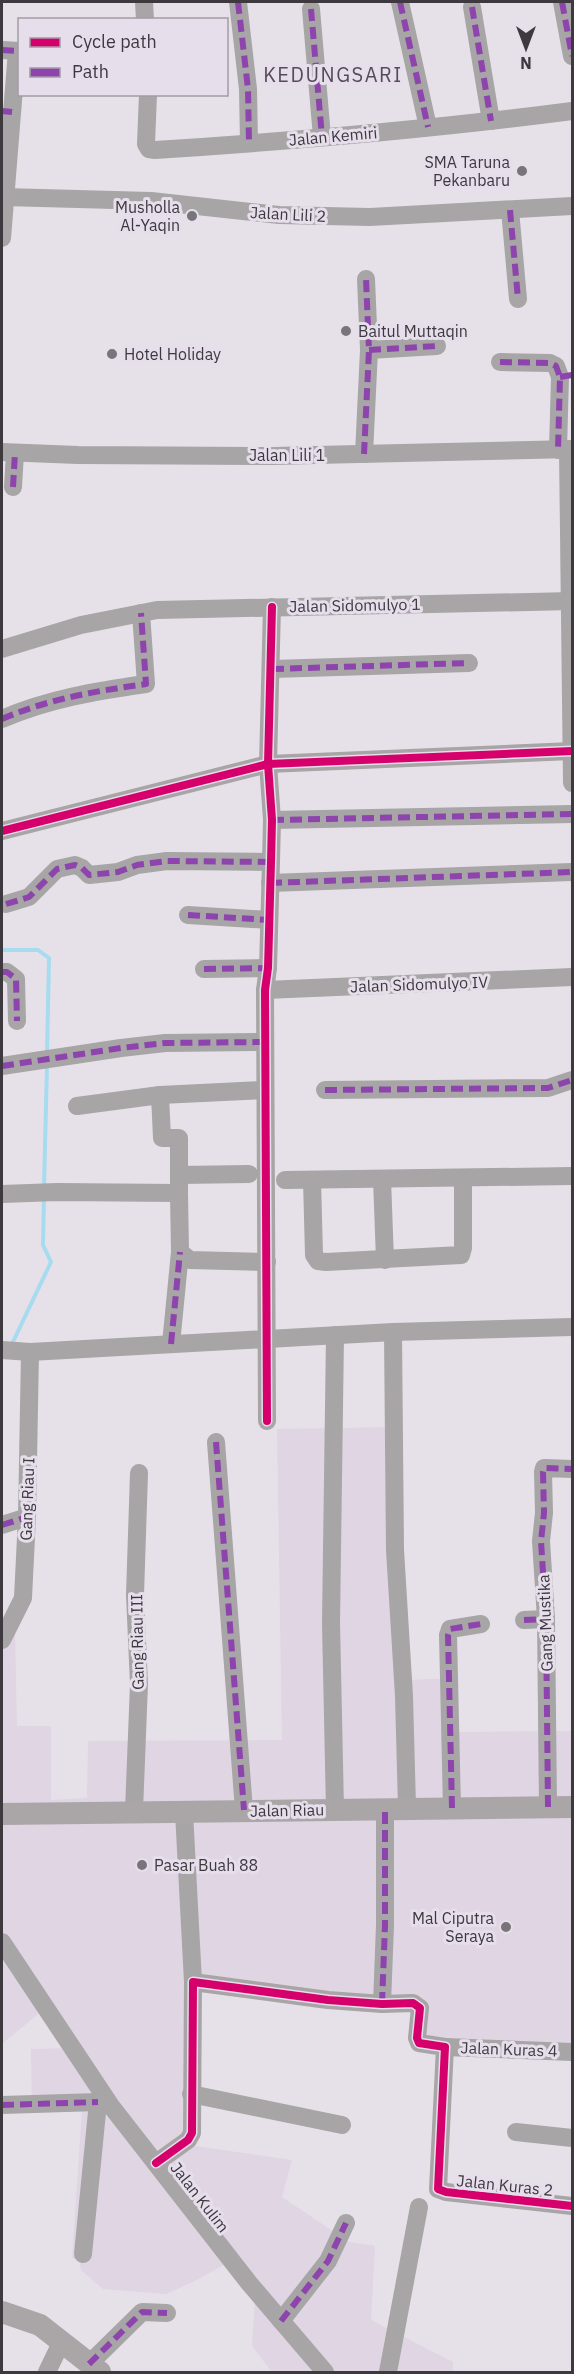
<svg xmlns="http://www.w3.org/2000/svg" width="574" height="2374" font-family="'IBM Plex Sans',sans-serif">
<rect width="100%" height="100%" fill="#e6e1e8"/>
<polygon fill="#dfd5e3" points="396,1427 406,1680 456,1678 459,1732 572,1731 572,2047 415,2041 418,2005 190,1983 188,2145 292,2160 282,2197 349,2242 375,2246 371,2320 453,2362 453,2372 272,2372 252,2346 256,2280 240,2256 193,2282 166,2294 103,2289 81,2270 79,2260 72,2258 82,2111 32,2112 31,2049 77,2048 44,2009 2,2044 2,1631 15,1631 17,1726 51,1726 51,1800 87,1798 88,1741 282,1740 277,1429"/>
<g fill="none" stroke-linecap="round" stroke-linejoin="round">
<g stroke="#a6dbf0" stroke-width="4">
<polyline points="2,950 38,950 49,958 47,1054"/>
<polyline points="44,1186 47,1065"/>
<polyline points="11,1346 51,1262 43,1245 44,1197"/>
</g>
<g stroke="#a7a5a5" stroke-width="18">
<polyline points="144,2 145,20"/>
<polyline points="238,2 248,89 249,143"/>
<polyline points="400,2 428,127"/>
<polyline points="562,2 572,56"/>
<polyline points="472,7 491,121"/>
<polyline points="311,9 322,137"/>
<polyline points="2,50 20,51"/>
<path d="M148,94l-2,50 3,5 6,1c140,-9 279,-21 417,-39"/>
<polyline points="4,197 151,201 279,215 370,217 572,206"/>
<polyline points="510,210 518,299"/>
<polyline points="2,238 17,51"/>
<polyline points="369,350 437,346"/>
<polyline points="500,362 550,363 556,366 560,377 558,450"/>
<polyline points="568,449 572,783"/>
<polyline points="2,452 78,455 273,456 572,449"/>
<polyline points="364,454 369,350 366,279"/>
<polyline points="13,487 15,453"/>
<polyline points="2,649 81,625 157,610 572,601"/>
<polyline points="272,669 469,663"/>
<path d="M2,719c46,-20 94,-28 144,-35l-5,-71"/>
<polyline points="272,820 572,814"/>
<polyline points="2,831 268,764 572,751"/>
<polyline points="270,883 572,872"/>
<polyline points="6,904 29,897 57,869 75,865 82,868 89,875 118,872 137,865 167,861 271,862"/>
<polyline points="188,915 269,920"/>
<polyline points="204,969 268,968"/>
<polyline points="2,972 7,972 16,979 17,1021"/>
<polyline points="265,990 572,977"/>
<polyline points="2,1066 121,1048 165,1043 265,1042"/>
<polyline points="325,1090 548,1088 572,1080"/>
<polyline points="160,1095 264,1090"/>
<polyline points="77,1106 160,1095 162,1138 179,1138 179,1193"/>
<polyline points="179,1175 249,1174"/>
<polyline points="382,1179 385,1260"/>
<polyline points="285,1180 572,1176"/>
<polyline points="312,1180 314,1255 318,1261 326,1262 461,1255 463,1248 463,1178"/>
<polyline points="2,1194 57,1192 179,1193 180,1252 190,1260 267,1262"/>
<polyline points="393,1332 395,1550 404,1696 407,1807"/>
<polyline points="171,1344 180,1252"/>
<polyline points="2,1350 30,1352 393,1332 572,1327"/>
<polyline points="267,1421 265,990 268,968 271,862 272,820 268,764 272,607"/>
<polyline points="216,1442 244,1810"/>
<polyline points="2,1525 27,1517"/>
<polyline points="524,1620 546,1619"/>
<polyline points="2,1640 23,1598 27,1517 30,1352"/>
<polyline points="548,1807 546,1619 541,1541 544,1513 543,1472 544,1468 572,1469"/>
<polyline points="452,1808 448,1635 450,1629 481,1624"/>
<polyline points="335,1809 331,1623 335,1335"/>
<polyline points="134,1811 139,1684 135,1595 139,1473"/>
<polyline points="184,1812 193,1982"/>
<polyline points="2,1942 111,2106 249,2283 325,2372"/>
<polyline points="382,2004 385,1925 385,1808"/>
<polyline points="445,2047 572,2052"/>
<polyline points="191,2094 342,2125"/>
<polyline points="2,2105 98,2102 107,2105"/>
<polyline points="516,2132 572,2138"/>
<polyline points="156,2163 188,2140 192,2133 193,1982 328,2000 382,2004 413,2003 420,2008 417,2038 419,2043 445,2047 438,2189 446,2192 572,2206"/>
<polyline points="83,2254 98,2102"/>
<polyline points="281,2321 328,2261 346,2223"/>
<polyline points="89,2364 142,2312 167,2313"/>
<polyline points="47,2372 61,2343"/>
<polyline points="388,2372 419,2207"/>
</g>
<g stroke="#aaa6a8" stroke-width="22">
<polyline points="2,1814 572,1807"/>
<polyline points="2,2312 40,2325 100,2372"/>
</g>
<g stroke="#8e44ad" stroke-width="6" stroke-dasharray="12 6" stroke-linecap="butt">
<polyline points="238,2 248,89 249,143"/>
<polyline points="400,2 428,127"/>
<polyline points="562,2 572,56"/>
<polyline points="472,7 491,121"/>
<polyline points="311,9 322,137"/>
<polyline points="2,50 17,51"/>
<polyline points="2,111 12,112"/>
<polyline points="510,210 518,299"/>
<polyline points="369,350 437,346"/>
<polyline points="500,362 550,363 556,366 560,377 558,450"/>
<polyline points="560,377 572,375"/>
<polyline points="364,454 369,350 366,279"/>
<polyline points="13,487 15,453"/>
<polyline points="272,669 469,663"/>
<path d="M2,719c46,-20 94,-28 144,-35l-5,-71"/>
<polyline points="272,820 572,814"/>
<polyline points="270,883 572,872"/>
<polyline points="6,904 29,897 57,869 75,865 82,868 89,875 118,872 137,865 167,861 271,862"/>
<polyline points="188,915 269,920"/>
<polyline points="204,969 268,968"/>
<polyline points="2,972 7,972 16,979 17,1021"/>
<polyline points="2,1066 121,1048 165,1043 265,1042"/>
<polyline points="325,1090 548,1088 572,1080"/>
<polyline points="171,1344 180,1252"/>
<polyline points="216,1442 244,1810"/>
<polyline points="2,1525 27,1517"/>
<polyline points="524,1620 546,1619"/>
<polyline points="548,1807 546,1619 541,1541 544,1513 543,1472 544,1468 572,1469"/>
<polyline points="452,1808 448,1635 450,1629 481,1624"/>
<polyline points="382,2004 385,1925 385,1808"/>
<polyline points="2,2105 98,2102"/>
<polyline points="281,2321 328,2261 346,2223"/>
<polyline points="89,2364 142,2312 167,2313"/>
</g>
<defs>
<g id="cycleway">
<polyline points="2,831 268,764 572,751"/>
<polyline points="267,1421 265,990 268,968 271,862 272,820 268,764 272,607"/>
<polyline points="156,2163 188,2140 192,2133 193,1982 328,2000 382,2004 413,2003 420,2008 417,2038 419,2043 445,2047 438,2189 446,2192 572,2206"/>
</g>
</defs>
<use href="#cycleway" stroke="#e7deeb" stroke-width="11"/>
<use href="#cycleway" stroke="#d6006c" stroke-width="8"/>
</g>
<g fill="#78747a" stroke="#e7deeb" stroke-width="2">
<circle cx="522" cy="171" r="6"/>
<circle cx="192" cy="216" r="6"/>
<circle cx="346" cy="331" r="6"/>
<circle cx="112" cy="354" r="6"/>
<circle cx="142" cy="1865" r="6"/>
<circle cx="506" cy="1927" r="6"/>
</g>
<g text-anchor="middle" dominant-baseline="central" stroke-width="6" stroke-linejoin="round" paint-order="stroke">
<g font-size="16" fill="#3d393f" stroke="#e7deeb">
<text transform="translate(333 136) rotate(-5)">Jalan Kemiri</text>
<text transform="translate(288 214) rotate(3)">Jalan Lili 2</text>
<text x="287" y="455">Jalan Lili 1</text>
<text transform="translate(355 605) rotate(-1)">Jalan Sidomulyo 1</text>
<text transform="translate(419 984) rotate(-2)">Jalan Sidomulyo IV</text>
<text transform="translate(27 1499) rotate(-88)">Gang Riau I</text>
<text transform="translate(545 1623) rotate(-92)">Gang Mustika</text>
<text transform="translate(137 1642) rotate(-91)">Gang Riau III</text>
<text transform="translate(287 1810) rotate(-1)">Jalan Riau</text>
<text transform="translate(509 2049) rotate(2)">Jalan Kuras 4</text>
<text transform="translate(505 2185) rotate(6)">Jalan Kuras 2</text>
<text transform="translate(200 2197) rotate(52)">Jalan Kulim</text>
</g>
<g font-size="16" fill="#3d393f" stroke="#e7deeb" text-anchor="end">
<text x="510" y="162">SMA Taruna<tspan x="510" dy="18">Pekanbaru</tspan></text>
<text x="180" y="207">Musholla<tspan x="180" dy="18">Al-Yaqin</tspan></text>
<text x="358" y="331" text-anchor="start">Baitul Muttaqin</text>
<text x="124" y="354" text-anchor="start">Hotel Holiday</text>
<text x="154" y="1865" text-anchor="start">Pasar Buah 88</text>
<text x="494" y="1918">Mal Ciputra<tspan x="494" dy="18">Seraya</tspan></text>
</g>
<g font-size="20" letter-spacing="1.5" fill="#544c57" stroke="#e7deeb">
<text x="333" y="74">KEDUNGSARI</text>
</g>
</g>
<rect width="574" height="2374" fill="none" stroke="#3d393f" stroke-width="6"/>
<rect x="18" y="18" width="210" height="78" fill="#e7deeb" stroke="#a39ca6" stroke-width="1.5"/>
<rect x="30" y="38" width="30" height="9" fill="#d6006c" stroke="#a39ca6" stroke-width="1.5"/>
<text x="72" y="48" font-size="18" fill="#3d393f">Cycle path</text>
<rect x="30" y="68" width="30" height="9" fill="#8e44ad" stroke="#a39ca6" stroke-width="1.5"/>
<text x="72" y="78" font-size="18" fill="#3d393f">Path</text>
<g transform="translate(526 48) rotate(180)" stroke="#e7deeb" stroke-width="4.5" paint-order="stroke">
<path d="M0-4.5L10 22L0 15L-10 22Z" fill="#3d393f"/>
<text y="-9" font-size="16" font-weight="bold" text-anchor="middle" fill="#3d393f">N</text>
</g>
</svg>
